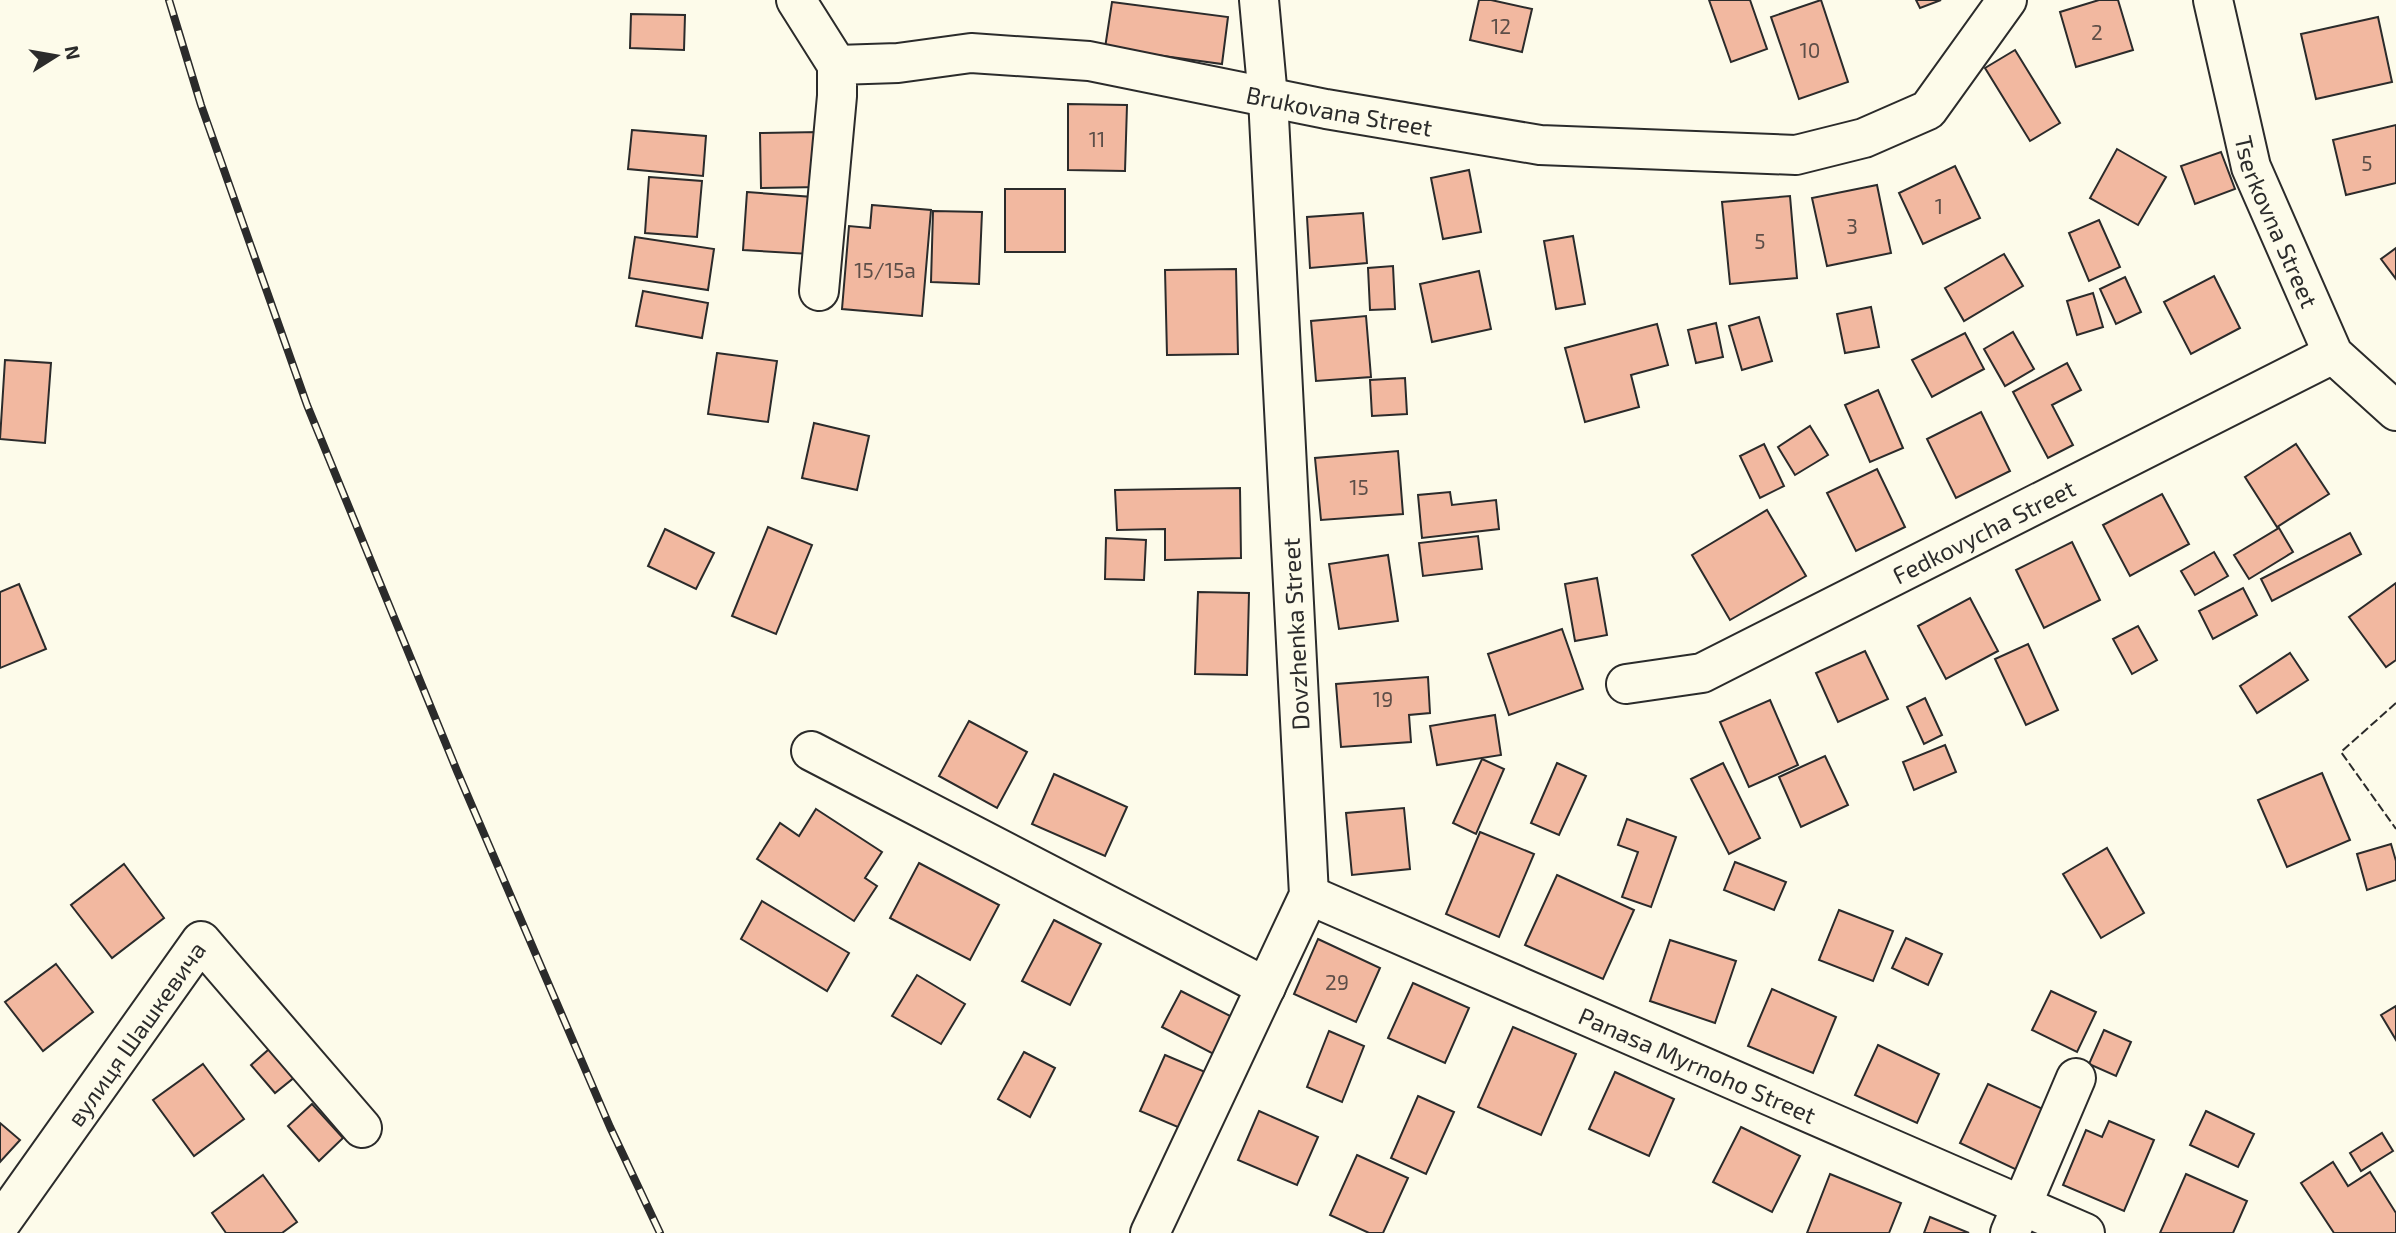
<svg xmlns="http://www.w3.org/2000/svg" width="2396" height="1233" font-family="'Exo 2',sans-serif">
<rect width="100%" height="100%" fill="#fdfbea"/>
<g fill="#f2b8a0" stroke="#2b2b2b" stroke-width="2">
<polygon points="1479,0 1491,0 1532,9 1522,52 1470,40"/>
<polygon points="1709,0 1750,0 1767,49 1731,62"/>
<polygon points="1821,0 1848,82 1799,99 1771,17"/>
<polygon points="1916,0 1941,0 1920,8"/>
<polygon points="2099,0 2118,0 2133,50 2076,67 2060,12"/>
<polygon points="1112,2 1228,17 1222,64 1105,48"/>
<polygon points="631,14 685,15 684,50 630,48"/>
<polygon points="2378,17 2392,82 2316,99 2301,34"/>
<polygon points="2015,50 2060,123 2030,141 1985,68"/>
<polygon points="1068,104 1127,105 1125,171 1068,170"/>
<polygon points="2396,125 2396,183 2346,195 2333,140"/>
<polygon points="632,130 706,136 703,176 628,169"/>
<polygon points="819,132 819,187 761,188 760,133"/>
<polygon points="2117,149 2166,177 2138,225 2090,198"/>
<polygon points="2221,152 2235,189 2195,204 2181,166"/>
<polygon points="1955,166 1980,218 1923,244 1899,193"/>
<polygon points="1469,170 1481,232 1443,239 1431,178"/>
<polygon points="649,177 702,181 697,237 645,233"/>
<polygon points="1877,185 1891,253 1827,266 1812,198"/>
<rect x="1005" y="189" width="60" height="63"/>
<polygon points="747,192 813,197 810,254 743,250"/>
<polygon points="1790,196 1797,278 1730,284 1722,202"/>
<polygon points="872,205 931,210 922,316 842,309 849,226 870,228"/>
<polygon points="933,211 982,212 979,284 931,282"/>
<polygon points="1363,213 1367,263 1310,268 1307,217"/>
<polygon points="2099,220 2120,267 2089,281 2069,233"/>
<polygon points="1573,236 1585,304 1556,309 1544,241"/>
<polygon points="635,237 714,249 708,290 629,278"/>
<polygon points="2396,248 2396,279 2381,259"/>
<polygon points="2004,254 2023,286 1964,321 1945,288"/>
<polygon points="1393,266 1395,309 1370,310 1368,268"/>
<polygon points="1236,269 1238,354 1167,355 1165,270"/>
<polygon points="1479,271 1491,329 1432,342 1420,284"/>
<polygon points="2214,276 2240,328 2191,354 2164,302"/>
<polygon points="2125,277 2141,312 2116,324 2100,289"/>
<polygon points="643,291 708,303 702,338 636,326"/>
<polygon points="2093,293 2103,327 2077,335 2067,301"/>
<polygon points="1871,307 1879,347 1845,353 1837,314"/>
<polygon points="1366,316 1371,377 1316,381 1311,321"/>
<polygon points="1759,317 1772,361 1742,370 1729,326"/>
<polygon points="1716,323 1723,357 1696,363 1688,330"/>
<polygon points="1657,324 1668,365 1631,375 1639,407 1585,422 1565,348"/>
<polygon points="2013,332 2034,369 2005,386 1984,349"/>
<polygon points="1965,333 1984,369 1932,397 1912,360"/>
<polygon points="717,353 777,361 768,422 708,414"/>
<polygon points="5,360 51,363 45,443 0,439"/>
<polygon points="2067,363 2081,390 2052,405 2073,445 2048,458 2013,392"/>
<polygon points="1405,378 1407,414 1372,416 1370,380"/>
<polygon points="1878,390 1903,448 1870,462 1845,405"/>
<polygon points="1981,412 2010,471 1956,498 1927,439"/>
<polygon points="814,423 869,436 857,490 802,478"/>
<polygon points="1810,426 1828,455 1795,475 1778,447"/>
<polygon points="1764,444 1784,486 1760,498 1740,456"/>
<polygon points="2296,444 2329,494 2277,527 2245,477"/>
<polygon points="1398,451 1403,514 1321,520 1315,458"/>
<polygon points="1877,469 1905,527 1856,551 1827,493"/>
<polygon points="1240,488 1241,558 1165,560 1165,529 1117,530 1115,490"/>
<polygon points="1450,492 1452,505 1496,500 1499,529 1422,538 1418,495"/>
<polygon points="2162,494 2189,544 2130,576 2103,525"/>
<polygon points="1767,510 1806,576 1730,620 1692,555"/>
<polygon points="768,527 812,545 776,634 732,616"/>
<polygon points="2279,528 2293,552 2249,579 2234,555"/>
<polygon points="665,529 714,553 696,589 648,566"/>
<polygon points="2350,533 2361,554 2272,601 2261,579"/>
<polygon points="1478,536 1482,569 1423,576 1419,543"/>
<polygon points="1106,538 1146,540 1144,580 1105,579"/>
<polygon points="2072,542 2100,600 2044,628 2016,570"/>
<polygon points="2214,552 2228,576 2195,595 2181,571"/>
<polygon points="1388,555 1398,621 1339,629 1329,564"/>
<polygon points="1597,578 1607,635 1575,641 1565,584"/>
<polygon points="2396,583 2396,660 2386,667 2349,617"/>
<polygon points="19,584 46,649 0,668 0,592"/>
<polygon points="2243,588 2257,615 2213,639 2199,611"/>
<polygon points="1198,592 1249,593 1247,675 1195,674"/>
<polygon points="1970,598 1998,651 1946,679 1918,626"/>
<polygon points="2138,626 2157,660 2132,674 2113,639"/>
<polygon points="1562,629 1583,689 1509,715 1488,654"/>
<polygon points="2028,644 2058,710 2026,725 1995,659"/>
<polygon points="1865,651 1888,699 1838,722 1816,673"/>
<polygon points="2290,653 2308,680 2257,713 2240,686"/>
<polygon points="1428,677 1430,713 1409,715 1411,742 1341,747 1336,684"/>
<polygon points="1925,698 1942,735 1924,744 1907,707"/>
<polygon points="1770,700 1798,765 1749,787 1720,722"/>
<polygon points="1495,715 1501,755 1437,765 1430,726"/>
<polygon points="969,721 1027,752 997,808 939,776"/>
<polygon points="1945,745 1956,772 1914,790 1903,762"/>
<polygon points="1825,756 1848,805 1801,827 1779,777"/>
<polygon points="1482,759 1504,769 1476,834 1453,823"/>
<polygon points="1557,763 1586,776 1559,835 1531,823"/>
<polygon points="1723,763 1760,838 1729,854 1691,779"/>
<polygon points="2322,773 2350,840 2287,867 2258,800"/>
<polygon points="1054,774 1127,807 1105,856 1032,824"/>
<polygon points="1404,808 1410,869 1352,875 1346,813"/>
<polygon points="816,809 882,852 865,878 877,886 854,921 757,859 780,823 799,836"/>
<polygon points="1627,819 1676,837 1651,907 1622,897 1638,852 1618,845"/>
<polygon points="1480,832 1534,854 1499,937 1446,914"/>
<polygon points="2391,844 2396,861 2396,880 2367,890 2357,854"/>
<polygon points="2107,848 2144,913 2101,938 2063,874"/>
<polygon points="1735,862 1786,882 1774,910 1724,890"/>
<polygon points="919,863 999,905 970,960 890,918"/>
<polygon points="124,864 164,918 112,958 71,905"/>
<polygon points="1557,875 1634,910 1603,979 1525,945"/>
<polygon points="762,901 849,953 827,991 741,939"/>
<polygon points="1839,910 1893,931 1873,981 1819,960"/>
<polygon points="1054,920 1101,944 1070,1005 1022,981"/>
<polygon points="1906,938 1942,954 1928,985 1892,968"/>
<polygon points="1318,939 1380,968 1356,1022 1294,994"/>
<polygon points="1670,940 1736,961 1715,1023 1650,1001"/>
<polygon points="56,964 93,1012 43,1051 5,1002"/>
<polygon points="917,975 965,1004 941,1044 892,1016"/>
<polygon points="1413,983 1469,1008 1445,1063 1388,1038"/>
<polygon points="1772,989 1836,1017 1813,1073 1748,1046"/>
<polygon points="1181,991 1244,1023 1225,1060 1162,1027"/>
<polygon points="2051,991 2096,1012 2077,1052 2032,1030"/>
<polygon points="2396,1006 2396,1040 2381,1015"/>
<polygon points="1513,1027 1576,1054 1541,1135 1478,1107"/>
<polygon points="2104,1030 2131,1042 2116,1076 2089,1064"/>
<polygon points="1329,1031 1364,1046 1342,1102 1307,1087"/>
<polygon points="276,1043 301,1072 275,1093 251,1065"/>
<polygon points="1878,1045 1939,1074 1917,1123 1855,1095"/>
<polygon points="1024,1052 1055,1068 1030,1117 998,1099"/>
<polygon points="1165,1055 1217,1077 1192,1133 1140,1111"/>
<polygon points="203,1064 244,1119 194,1156 153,1100"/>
<polygon points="1615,1072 1674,1099 1649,1156 1589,1129"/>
<polygon points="1988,1084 2045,1110 2017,1170 1960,1143"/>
<polygon points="1418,1096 1454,1112 1426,1174 1391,1158"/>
<polygon points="312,1104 343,1138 319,1161 288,1126"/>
<polygon points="1259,1111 1318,1137 1297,1185 1238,1160"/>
<polygon points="2206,1111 2254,1134 2238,1167 2190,1145"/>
<polygon points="2109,1121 2154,1140 2124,1211 2063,1185 2086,1130 2102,1137"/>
<polygon points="0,1123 20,1140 0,1162"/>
<polygon points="1741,1127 1800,1156 1772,1212 1713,1182"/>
<polygon points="2382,1133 2393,1151 2361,1171 2350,1153"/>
<polygon points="1357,1155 1408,1178 1383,1233 1369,1233 1330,1215"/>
<polygon points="2333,1162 2348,1186 2370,1172 2396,1213 2396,1233 2334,1233 2301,1183"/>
<polygon points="1830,1174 1901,1203 1889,1233 1807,1233"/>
<polygon points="2186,1174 2247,1201 2233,1233 2160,1233"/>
<polygon points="263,1175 297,1222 282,1233 226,1233 212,1213"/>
<polygon points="1930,1217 1969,1233 1924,1233"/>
</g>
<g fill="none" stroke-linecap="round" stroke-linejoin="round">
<defs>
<g id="minor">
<polyline points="796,0 837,65"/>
<path id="s1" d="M2213,0l38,167 82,187 63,57"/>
<path id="s2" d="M819,291l18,-195v-31l61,-2 73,-10 118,8 237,48 214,36 256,10 68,-17 64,-28 79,-110"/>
<path id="s3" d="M1626,684l76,-11 631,-319"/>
<polyline points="811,751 1266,987"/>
<path id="s4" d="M1309,895l776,338"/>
<path id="s5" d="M0,1224l201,-283 161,187"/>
<polyline points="1150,1233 1309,895 1268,98 1259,0"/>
<polyline points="2010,1233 2076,1078"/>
</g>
</defs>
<use href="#minor" stroke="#2b2b2b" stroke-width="42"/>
<use href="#minor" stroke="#fdfbea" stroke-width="38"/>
<defs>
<polyline id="rail" points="169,0 201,105 307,405 457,771 610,1127 660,1233"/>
</defs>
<use href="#rail" stroke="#2b2b2b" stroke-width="8"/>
<use href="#rail" stroke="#fdfbea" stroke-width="5" stroke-dasharray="16" stroke-linecap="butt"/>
<polyline stroke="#2b2b2b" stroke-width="2" stroke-dasharray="9 3.5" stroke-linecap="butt" points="2396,703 2341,752 2396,829"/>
</g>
<g text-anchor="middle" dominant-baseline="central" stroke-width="5" stroke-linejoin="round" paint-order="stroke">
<g font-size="21" fill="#5d4e48">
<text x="1501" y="25">12</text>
<text x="2097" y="31">2</text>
<text x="1810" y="49">10</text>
<text x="1097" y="138">11</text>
<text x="2367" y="162">5</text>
<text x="1939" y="205">1</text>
<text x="1852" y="225">3</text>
<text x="1760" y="240">5</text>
<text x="885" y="269">15/15а</text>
<text x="1359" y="486">15</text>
<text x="1383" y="698">19</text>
<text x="1337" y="981">29</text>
</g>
<g font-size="24" fill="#2b2b2b" stroke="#fdfbea">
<text stroke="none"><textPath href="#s2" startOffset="735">Brukovana Street</textPath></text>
<text stroke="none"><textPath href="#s1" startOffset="231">Tserkovna Street</textPath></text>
<text stroke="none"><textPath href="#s3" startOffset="392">Fedkovycha Street</textPath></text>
<text transform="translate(1295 634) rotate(-93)">Dovzhenka Street</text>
<text stroke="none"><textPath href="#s5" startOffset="234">вулиця Шашкевича</textPath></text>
<text stroke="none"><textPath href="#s4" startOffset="424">Panasa Myrnoho Street</textPath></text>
</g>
</g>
<g transform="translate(56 56) rotate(79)" stroke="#fdfbea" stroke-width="5" paint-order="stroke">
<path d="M0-5L12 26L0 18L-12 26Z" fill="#2b2b2b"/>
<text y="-10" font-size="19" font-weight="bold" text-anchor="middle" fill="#2b2b2b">N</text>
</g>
</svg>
